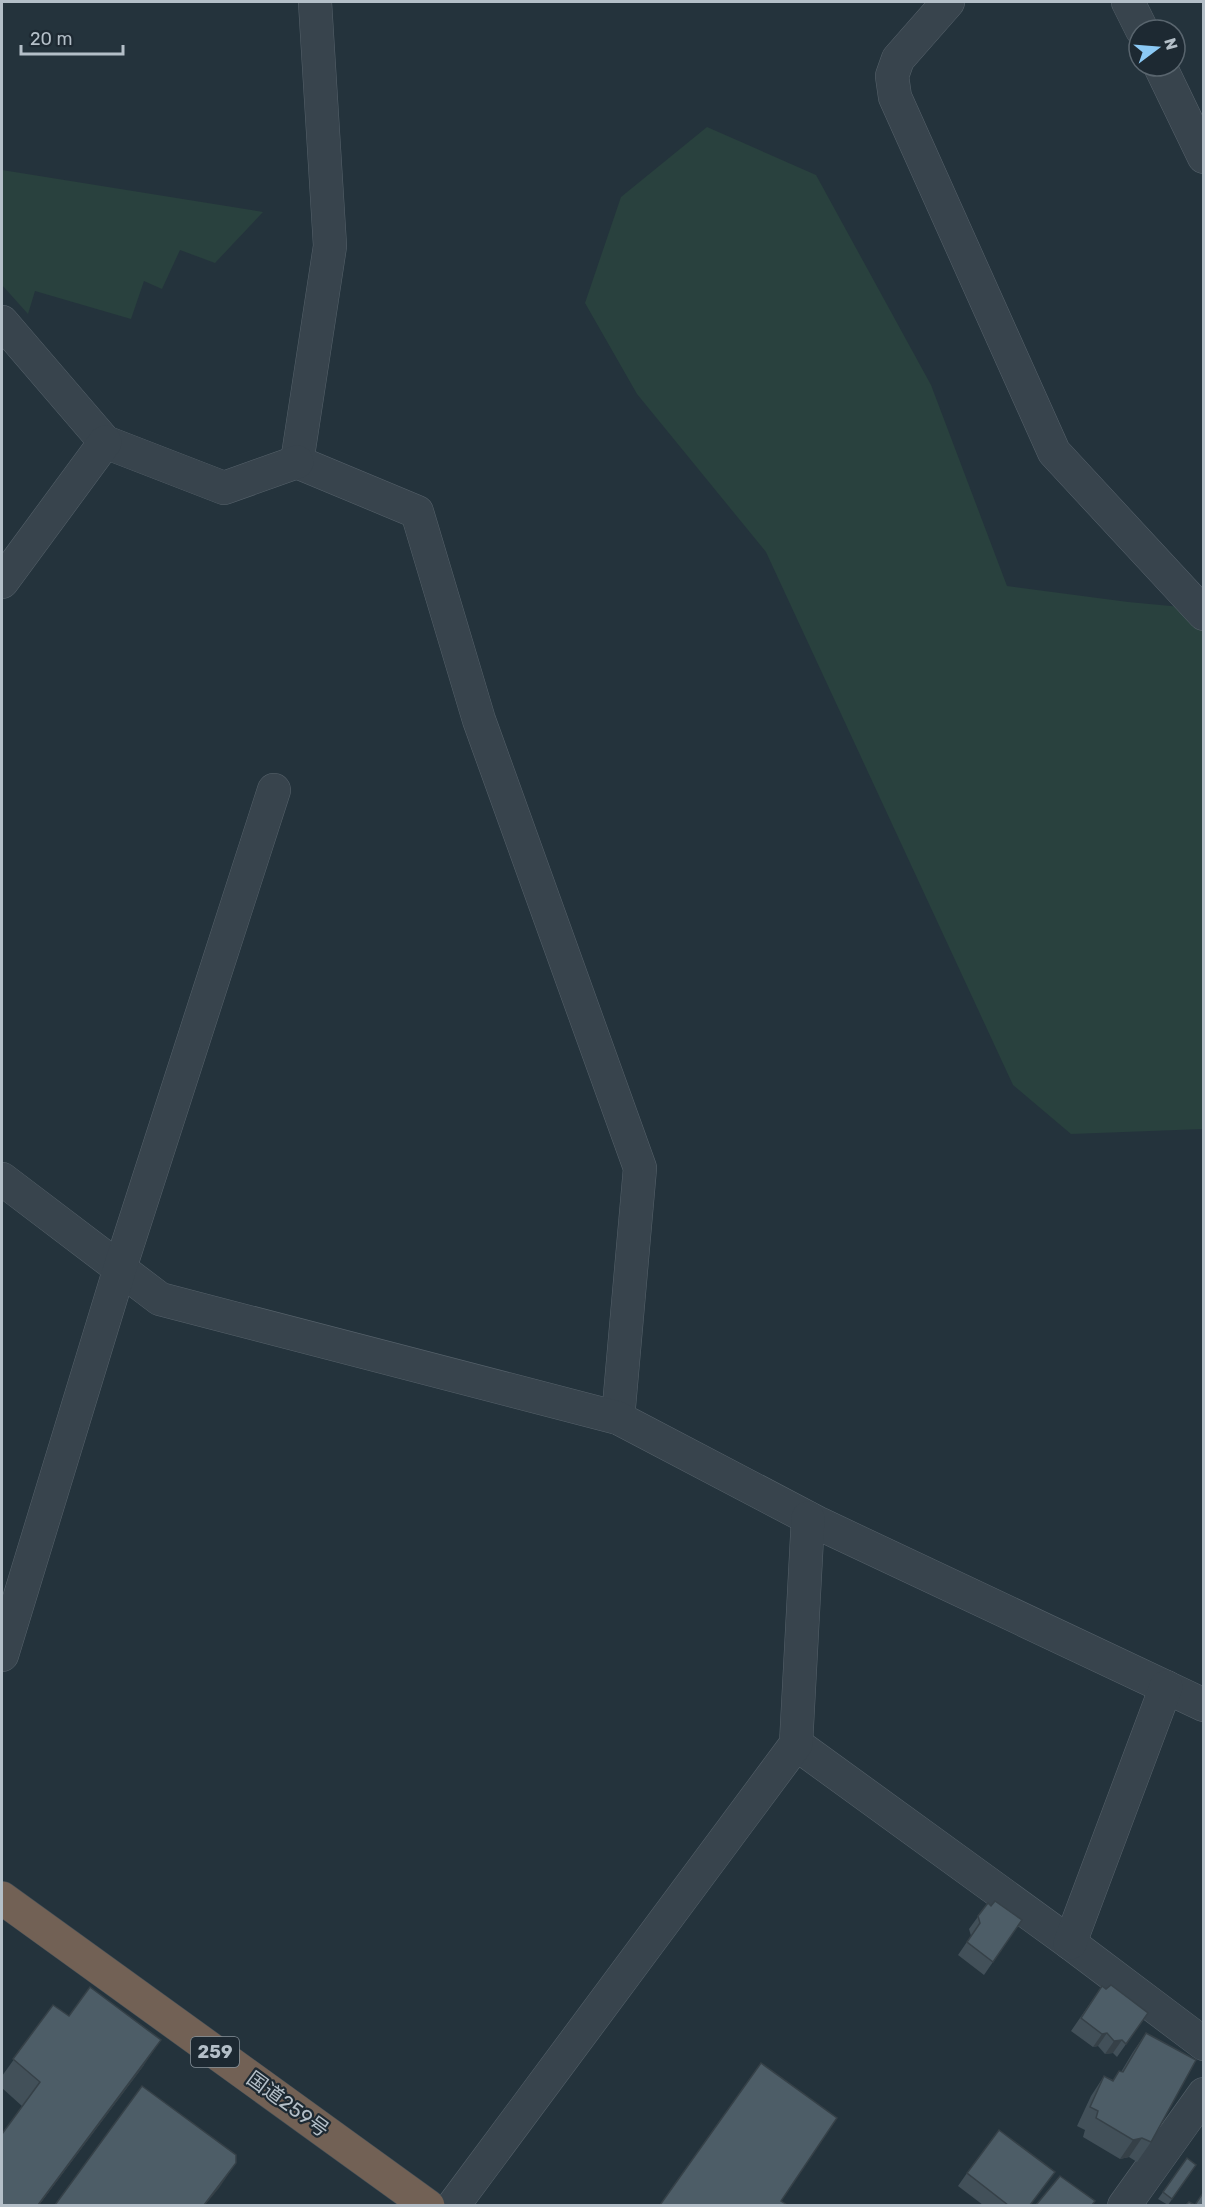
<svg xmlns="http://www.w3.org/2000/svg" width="1205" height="2207" font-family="Rubik,'Noto Sans JP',sans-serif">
<rect width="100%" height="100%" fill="#24333c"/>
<g fill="#29413e">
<polygon points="707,127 816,175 931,385 1007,586 1128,602 1203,609 1203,1129 1071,1134 1013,1085 766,552 637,394 585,303 621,197"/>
<polygon points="2,170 263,212 215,263 180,250 162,289 144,281 131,319 35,291 28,314 2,285"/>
</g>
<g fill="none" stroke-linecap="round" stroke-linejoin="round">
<defs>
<g id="minor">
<polyline points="315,2 330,246 297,462 417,512 479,720 640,1168 618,1418"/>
<polyline points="948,2 898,59 892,76 895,97 1054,452 1204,614"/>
<polyline points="1128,2 1142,30"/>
<polyline points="1160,66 1204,157"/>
<polyline points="2,322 105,442 224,488 297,462"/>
<polyline points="2,582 105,442"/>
<polyline points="2,1179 160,1299 618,1418 820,1524 1204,1705"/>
<polyline points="2,1655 120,1268 274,790"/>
<polyline points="796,1744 1070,1943 1204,2044"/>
<polyline points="1070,1943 1166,1687"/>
<polyline points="453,2206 796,1744 808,1518"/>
<polyline points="1124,2206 1204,2094"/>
</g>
<polyline id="highway" points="2,1898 428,2206"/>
</defs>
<use href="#minor" stroke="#56626b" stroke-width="34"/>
<use href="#highway" stroke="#434f58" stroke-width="34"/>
<use href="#minor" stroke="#38444d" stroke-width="33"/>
<use href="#highway" stroke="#726155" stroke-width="33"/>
</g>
<g fill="#425059">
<polygon points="988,1903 991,1906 1022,1920 984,1975 958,1955 971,1936 969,1929"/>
<polygon points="1102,1986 1148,2013 1117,2057 1113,2053 1105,2054 1098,2046 1093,2047 1071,2031"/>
<polygon points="53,2005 69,2016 144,2065 39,2205 2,2205 22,2106 2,2088 2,2076"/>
<polygon points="1146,2033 1151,2142 1137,2162 1129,2157 1120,2159 1083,2137 1085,2130 1077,2126 1091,2096 1104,2076 1113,2080 1119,2071 1121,2072 1133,2052"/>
<polygon points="1187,2158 1196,2165 1168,2205 1158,2199"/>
<polygon points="967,2173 1030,2205 983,2205 958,2186"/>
</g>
<g fill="#364148">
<polygon points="1107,2033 1098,2046 1093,2047 1102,2034"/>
<polygon points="161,2040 144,2065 39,2205 38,2205"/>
<polygon points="1122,2040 1113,2053 1105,2054 1114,2041"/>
<polygon points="1142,2138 1129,2157 1120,2159 1133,2140"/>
<polygon points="236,2163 219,2188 205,2205 204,2205"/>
</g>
<g fill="#4d5d67" stroke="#364148" stroke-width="1.5">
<polygon points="995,1901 1022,1920 993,1962 967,1942 980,1923 978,1916 988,1903 991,1906"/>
<polygon points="1111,1985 1148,2013 1126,2044 1122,2040 1114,2041 1107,2033 1102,2034 1081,2018 1102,1986 1106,1989"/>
<polygon points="90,1987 161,2040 38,2205 2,2205 2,2134 40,2082 13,2059 53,2005 69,2016"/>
<polygon points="1146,2033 1196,2060 1151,2142 1142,2138 1133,2140 1096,2118 1098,2111 1090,2107 1104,2076 1113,2081 1119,2071 1123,2072"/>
<polygon points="761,2063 837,2118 781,2201 787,2205 660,2205"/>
<polygon points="142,2086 236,2155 236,2163 204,2205 55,2205"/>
<polygon points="999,2130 1055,2172 1030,2205 1008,2205 967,2173"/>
<polygon points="1187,2158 1196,2165 1172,2199 1163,2192"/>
<polygon points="1060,2176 1095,2201 1092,2205 1036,2205"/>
<polygon points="1203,2193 1203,2205 1186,2205 1189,2202 1195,2205"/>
</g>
<g text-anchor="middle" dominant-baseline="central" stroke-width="4.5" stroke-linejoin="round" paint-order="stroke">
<rect fill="#1d2932" stroke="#87929b" stroke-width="1.5" x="191" y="2037" width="48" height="30" rx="4.5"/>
<g font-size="18" font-weight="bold" fill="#b4bfc8">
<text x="215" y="2052">259</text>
</g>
<g font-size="20" fill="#b4bfc8" stroke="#1d2932">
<text transform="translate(288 2104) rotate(36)">国道259号</text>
</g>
</g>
<rect width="1205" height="2207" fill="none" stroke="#b4bfc8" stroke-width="6"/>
<g transform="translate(1157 48) rotate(74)"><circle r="28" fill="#1d2932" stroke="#59656e" stroke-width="1.5"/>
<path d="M0-4.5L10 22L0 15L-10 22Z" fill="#8bc9f5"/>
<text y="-9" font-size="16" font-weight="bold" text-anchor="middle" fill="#b4bfc8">N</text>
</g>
<path d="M21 45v9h102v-9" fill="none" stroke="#b4bfc8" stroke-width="3"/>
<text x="30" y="45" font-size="18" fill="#b4bfc8" stroke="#1d2932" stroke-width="4.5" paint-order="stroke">20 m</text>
</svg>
